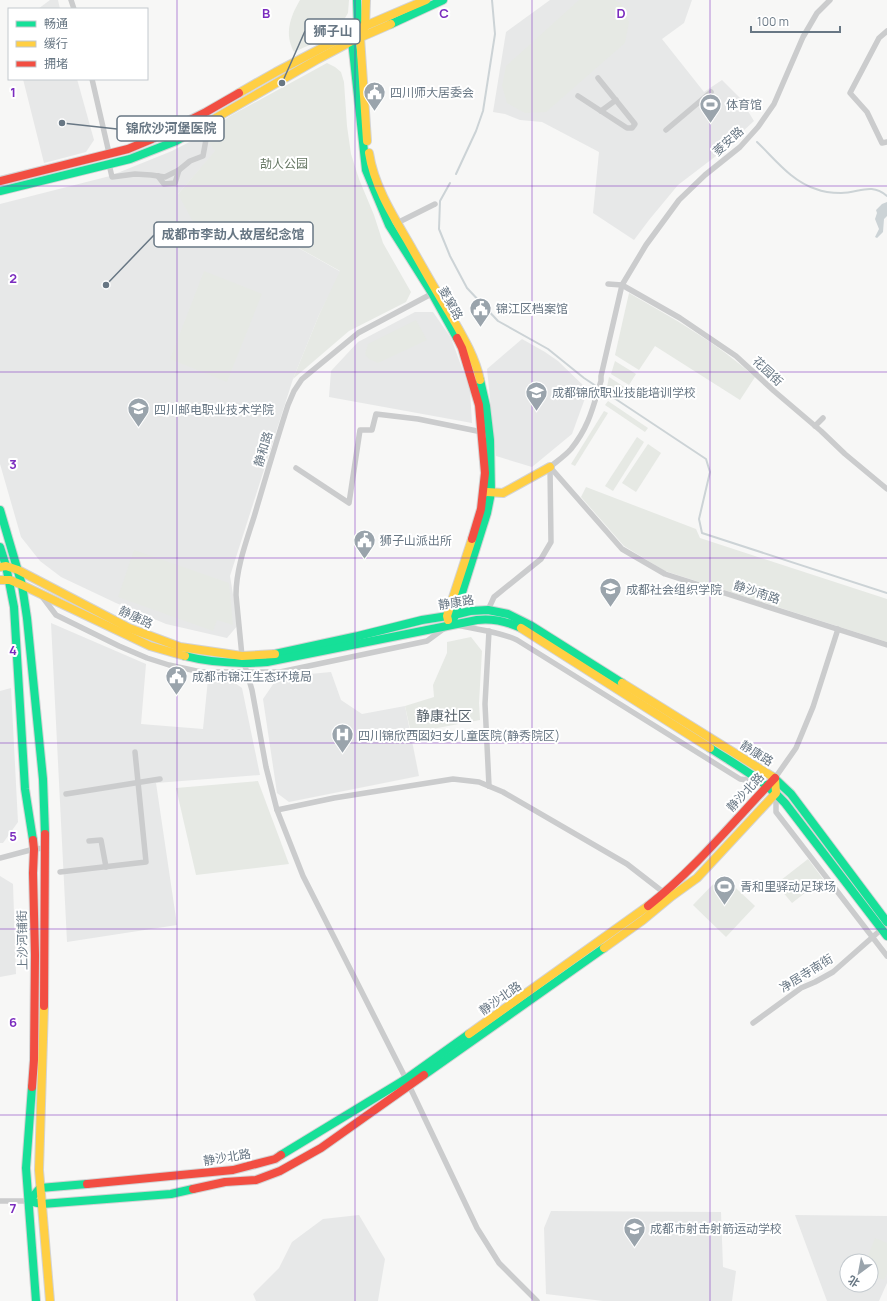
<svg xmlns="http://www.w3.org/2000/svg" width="887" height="1301" font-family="Manrope,'Noto Sans SC',sans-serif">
<rect width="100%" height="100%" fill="#f7f7f6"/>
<g fill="#e7e8e8" fill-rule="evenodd">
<polygon points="50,0 58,0 60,9 38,9"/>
<polygon points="550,0 692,0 684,23 662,39 704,92 722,80 740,98 754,121 716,156 678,185 649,220 634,240 593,213 599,152 542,122 520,120 505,114 493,112 506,32"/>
<polygon points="23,79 77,79 94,140 86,152 44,163"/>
<polygon points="203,135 216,151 178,194 249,220 341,272 319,315 293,379 230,576 238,625 227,638 166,624 116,603 61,577 40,561 21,537 0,464 0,204 110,176 172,151"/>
<polygon points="415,312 433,312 451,338 470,390 472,423 329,397 331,371 358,342"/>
<polygon points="522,339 545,352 558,361 588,390 572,434 532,467 496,456 487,369"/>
<polygon points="51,623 146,664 141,724 203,729 208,679 232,681 242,688 260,775 156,783 177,925 67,942"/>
<polygon points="331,672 341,700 362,714 405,706 419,776 289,802 277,793 263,699 278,677"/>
<polygon points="11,688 18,822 3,843 0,843 0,691"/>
<polygon points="0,876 13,884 16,974 0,977"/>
<polygon points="551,1211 721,1212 723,1267 736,1271 732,1301 603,1301 546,1294 544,1228"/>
<polygon points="359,1215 385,1259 378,1301 256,1301 253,1294 279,1268 292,1242 323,1219"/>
<path d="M795,1215l92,1v67l-8,18h-52zM847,1261h24v24h-24z"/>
</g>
<g fill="#e6e9e4">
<path d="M300,0h49l-1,13 -12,20 -42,19c-10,-18 -4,-35 6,-52z"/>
<polygon points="579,0 614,0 621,3 629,22 625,43 546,112 525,113 507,103 502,86 506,66"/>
<polygon points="327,63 335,67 341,72 344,82 347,126 351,154 359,179 374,215 383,243 411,292 406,302 349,331 293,379 319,315 340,271 249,220 204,242 178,194 215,151 203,135 230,116"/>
<polygon points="204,271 262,294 227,382 170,359"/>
<path d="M629,293c44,25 88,50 126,84l-15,23 -85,-54 -16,24 -24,-15z"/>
<polygon points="416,320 427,340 378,363 369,359 365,354 368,344"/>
<polygon points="615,361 636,374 629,385 611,374"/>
<polygon points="609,377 626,388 621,396 607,387"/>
<polygon points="608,401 648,428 645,432 605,405"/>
<polygon points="604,411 608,413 575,466 571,464"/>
<polygon points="637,437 644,442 613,491 605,486"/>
<polygon points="648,444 661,453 636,492 622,483"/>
<polygon points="586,487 696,529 700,538 887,599 887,642 665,571 624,546 581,497"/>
<polygon points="134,550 229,583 233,625 217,620 213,631 118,597"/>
<polygon points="471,637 482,651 479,703 480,720 411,733 405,706 434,697 433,685 447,653 447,642"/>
<polygon points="258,781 289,864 196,875 176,788"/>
<polygon points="808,859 823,879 792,903 776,884"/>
<polygon points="722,875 755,906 726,937 693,905"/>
<polygon points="875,1238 887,1243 887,1274 884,1280 871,1275 871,1261 866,1261"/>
</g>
<polygon fill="#ccd3d6" points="887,202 887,216 884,219 883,232 877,238 875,237 879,229 875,219 877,213 876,210 882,204"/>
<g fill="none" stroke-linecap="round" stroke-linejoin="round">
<g stroke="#ccd3d6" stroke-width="2">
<path d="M757,142c18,17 34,39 59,47 7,3 17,4 25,4 18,0 30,-11 46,3"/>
<polyline points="456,174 476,131 483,111 495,34 492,0"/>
<polyline points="450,183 440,201 439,229 450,256 467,288 498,321 548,349 584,378 706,459 710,472 699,519 702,533 887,593"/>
</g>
<defs>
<g id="fast">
<polyline points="357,0 358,29 352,41 366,170 389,225 432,293 457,338"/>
<polyline points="391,24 443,0"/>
<polyline points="0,191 130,159 176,141 207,123"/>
<polyline points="0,510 22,585 27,618 43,779 45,834"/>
<polyline points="0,547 6,566 14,607 25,789 33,840"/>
<polyline points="454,618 487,513 491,493 490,440 486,406 480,380"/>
<polyline points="275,654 358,636 422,620 454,615 470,611 488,610 508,614 530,625 622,683"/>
<path d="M185,656c27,7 55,8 82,6l210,-42c16,-2 29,1 44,8"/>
<path d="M710,748c26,17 54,32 75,55l102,133"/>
<polyline points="773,777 791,794 887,922"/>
<polyline points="424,1075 604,948"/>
<polyline points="32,1087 26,1168 36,1301"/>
<polyline points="281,1155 406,1079 469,1034"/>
<polyline points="87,1184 40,1188 29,1201 42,1204 171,1194 193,1189"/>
</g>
<g id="slow">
<polyline points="366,0 365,26 360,37 367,141"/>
<polyline points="239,93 276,72 358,29 426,0"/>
<polyline points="207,123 318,59 352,41 391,24"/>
<path d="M369,153c5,33 24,63 41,92 13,23 26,46 40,69 12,21 25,42 30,66"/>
<polyline points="487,492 503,493 550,467"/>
<polyline points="0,567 6,566 18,570 129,628 180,647 242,656 275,654"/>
<polyline points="0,580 10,580 22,585 150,646 185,656"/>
<polyline points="448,620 447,616 472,539"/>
<polyline points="521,628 710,748"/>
<polyline points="622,683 773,777"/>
<polyline points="604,948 643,920 672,896 697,878 776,793 775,778"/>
<polyline points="44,1006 39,1170 50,1301"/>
<polyline points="469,1034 648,906"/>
</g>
<g id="jam">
<polyline points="0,181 128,149 152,139 206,112 239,93"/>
<polyline points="457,338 462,348 479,405 485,473 481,509 472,539"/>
<path d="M648,906c47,-37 86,-85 127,-128"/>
<polyline points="44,1006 45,834"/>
<polyline points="32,1087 34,1060 35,955 33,873 34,849 33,840"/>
<polyline points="87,1184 233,1170 275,1159 281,1155"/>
<polyline points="193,1189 225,1182 256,1180 280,1171 321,1148 424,1075"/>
</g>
</defs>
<use href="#fast" stroke="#d3d3d4" stroke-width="10"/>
<use href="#slow" stroke="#d3d3d4" stroke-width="10"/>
<use href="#jam" stroke="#d3d3d4" stroke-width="10"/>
<g stroke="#cbcccd" stroke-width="5.5">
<polyline points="71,0 74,9"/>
<polyline points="887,31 879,38 850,93 867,112 882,143 887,142"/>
<polyline points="92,79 109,153"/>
<polyline points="578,96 627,128 632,128 635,124 598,78"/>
<polyline points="601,111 616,100"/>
<polyline points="666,130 711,92"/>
<polyline points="109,164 112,177 135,174 151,175 165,177 179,170 190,161 203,156 207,134"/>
<polyline points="158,176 164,184 175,183 179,170"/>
<polyline points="397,223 435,204"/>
<polyline points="608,284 622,285 680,318 736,356 774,391 821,431 845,454 887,489"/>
<path d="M435,292l-77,41 -56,46 -8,12 -6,14c-12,37 -23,75 -34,112 -8,25 -18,52 -18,78l6,61 10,34 14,77 11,43 26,66 103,203 71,149 22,35 38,38"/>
<polyline points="815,426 823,418"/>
<polyline points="550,467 622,549 665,574 887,645"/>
<polyline points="296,468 349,503 360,430 372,430 376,414 418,419 482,432"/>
<polyline points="41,595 56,615 119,646 147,658 169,665 201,672 280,672 427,641 446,627"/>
<path d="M488,610l6,-13 47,-38 10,-17 -1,-75c7,-6 15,-11 21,-18 18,-22 22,-42 30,-68v-5l21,-91 24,-40 33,-45 26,-25 35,-28 18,-20 16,-23 29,-67 14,-24 13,-13"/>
<path d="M457,625c21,5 41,6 60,15l223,139 20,3"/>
<polyline points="775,778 796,748 813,707 838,629"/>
<polyline points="489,786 485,704 489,631"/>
<polyline points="776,793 776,812 887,956"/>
<polyline points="66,794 160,779"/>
<polyline points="277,810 334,798 453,779 479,782 503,792 627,864 667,895"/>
<polyline points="89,841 101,840 106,867"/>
<polyline points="0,858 34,849 46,848"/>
<polyline points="60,872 146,862 135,752"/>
<polyline points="753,1023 801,988 815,982 833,972 884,927"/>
<polyline points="0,1201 29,1201"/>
</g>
<use href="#fast" stroke="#16e098" stroke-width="8"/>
<use href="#slow" stroke="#ffcf43" stroke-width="8"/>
<use href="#jam" stroke="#f24e42" stroke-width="8"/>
</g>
<path fill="none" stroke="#7b2cbf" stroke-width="1" stroke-opacity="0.55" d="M177,0v1301M355,0v1301M532,0v1301M710,0v1301M0,186h887M0,372h887M0,558h887M0,743h887M0,929h887M0,1115h887"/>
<defs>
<symbol id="civic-pin" viewBox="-11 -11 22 30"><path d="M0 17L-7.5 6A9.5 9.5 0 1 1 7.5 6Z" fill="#9aa4ac" stroke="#fff"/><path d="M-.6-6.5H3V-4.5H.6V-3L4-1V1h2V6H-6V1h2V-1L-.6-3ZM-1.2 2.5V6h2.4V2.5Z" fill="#fff"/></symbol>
<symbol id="stadium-pin" viewBox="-11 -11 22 30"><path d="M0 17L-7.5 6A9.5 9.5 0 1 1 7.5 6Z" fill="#9aa4ac" stroke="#fff"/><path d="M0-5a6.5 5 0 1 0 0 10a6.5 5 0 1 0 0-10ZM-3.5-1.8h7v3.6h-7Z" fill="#fff"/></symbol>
<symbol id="university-pin" viewBox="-11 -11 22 30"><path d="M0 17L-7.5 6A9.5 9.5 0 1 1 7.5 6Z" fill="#9aa4ac" stroke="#fff"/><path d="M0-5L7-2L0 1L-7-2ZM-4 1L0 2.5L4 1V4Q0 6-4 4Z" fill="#fff"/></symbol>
<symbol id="hospital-pin" viewBox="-11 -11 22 30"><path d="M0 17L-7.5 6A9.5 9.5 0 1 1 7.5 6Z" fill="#9aa4ac" stroke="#fff"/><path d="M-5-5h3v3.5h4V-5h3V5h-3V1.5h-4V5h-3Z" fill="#fff"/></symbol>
</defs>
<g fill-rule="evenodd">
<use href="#civic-pin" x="362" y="80" width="25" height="34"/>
<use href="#stadium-pin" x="698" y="92" width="25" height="34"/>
<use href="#civic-pin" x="468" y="296" width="25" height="34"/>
<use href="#university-pin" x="524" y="380" width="25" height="34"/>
<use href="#university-pin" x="126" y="396" width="25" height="34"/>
<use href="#civic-pin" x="352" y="528" width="25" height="34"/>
<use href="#university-pin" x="598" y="576" width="25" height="34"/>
<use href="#civic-pin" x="164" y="664" width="25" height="34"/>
<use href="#hospital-pin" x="330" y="722" width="25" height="34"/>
<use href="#stadium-pin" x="712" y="874" width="25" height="34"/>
<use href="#university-pin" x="622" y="1216" width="25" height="34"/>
</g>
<g text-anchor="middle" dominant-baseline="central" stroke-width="4" stroke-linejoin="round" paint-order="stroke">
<g font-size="12" fill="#687784" stroke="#fff" text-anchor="start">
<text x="390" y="92">四川师大居委会</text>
<text x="726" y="104">体育馆</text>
<text x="496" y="308">锦江区档案馆</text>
<text x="552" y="392">成都锦欣职业技能培训学校</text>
<text x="154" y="409">四川邮电职业技术学院</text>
<text x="380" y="540">狮子山派出所</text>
<text x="626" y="589">成都社会组织学院</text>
<text x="192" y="676">成都市锦江生态环境局</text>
<text x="358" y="735">四川锦欣西囡妇女儿童医院(静秀院区)</text>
<text x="740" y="886">青和里驿动足球场</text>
<text x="650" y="1228">成都市射击射箭运动学校</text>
</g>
<g font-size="12" fill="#687784" stroke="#fff">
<text transform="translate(728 141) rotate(-42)">菱安路</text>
<text transform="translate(451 303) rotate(61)">菱窠路</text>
<text transform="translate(768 371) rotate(43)">花园街</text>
<text transform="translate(263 449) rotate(-73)">静和路</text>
<text transform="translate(757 592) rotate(18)">静沙南路</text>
<text transform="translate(456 602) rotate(-9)">静康路</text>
<text transform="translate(136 617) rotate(25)">静康路</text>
<text transform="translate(757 753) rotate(32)">静康路</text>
<text transform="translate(745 792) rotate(-47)">静沙北路</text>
<text transform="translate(22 940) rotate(-91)">上沙河铺街</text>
<text transform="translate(806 973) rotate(-32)">净居寺南街</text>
<text transform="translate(500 998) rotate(-35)">静沙北路</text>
<text transform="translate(227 1157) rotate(-9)">静沙北路</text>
</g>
<g font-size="12" fill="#667763" stroke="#fff">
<text x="284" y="163">劼人公园</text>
</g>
<g font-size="14" fill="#56616a" stroke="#fff">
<text x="444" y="715">静康社区</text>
</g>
</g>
<g font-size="13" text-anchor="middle" font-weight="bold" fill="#7b2cbf" stroke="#fff" stroke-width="4" stroke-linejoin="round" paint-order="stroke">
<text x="266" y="18">B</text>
<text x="444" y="18">C</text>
<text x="621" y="18">D</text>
<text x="13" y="97">1</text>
<text x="13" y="283">2</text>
<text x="13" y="469">3</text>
<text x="13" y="655">4</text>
<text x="13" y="841">5</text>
<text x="13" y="1027">6</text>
<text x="13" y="1213">7</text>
</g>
<path fill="none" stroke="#687784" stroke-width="1.5" d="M282 83L305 31M62 123L117 129M106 285L154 235"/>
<g fill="#687784" stroke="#fff" stroke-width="1.5">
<circle cx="282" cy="83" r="4"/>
<circle cx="62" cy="123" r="4"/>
<circle cx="106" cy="285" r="4"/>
</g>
<g fill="#fff" stroke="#687784" stroke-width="1.5">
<rect x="305" y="19" width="55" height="25" rx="4"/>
<rect x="117" y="116" width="107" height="25" rx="4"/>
<rect x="154" y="222" width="159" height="25" rx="4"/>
</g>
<g font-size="13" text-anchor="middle" font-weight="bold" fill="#687784">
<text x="333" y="36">狮子山</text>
<text x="171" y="133">锦欣沙河堡医院</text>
<text x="233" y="239">成都市李劼人故居纪念馆</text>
</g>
<rect x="8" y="8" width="140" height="72" fill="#ffffff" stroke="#c3c9ce"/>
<rect x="16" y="21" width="20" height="6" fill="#16e098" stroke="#c3c9ce"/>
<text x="44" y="28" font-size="12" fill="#687784">畅通</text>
<rect x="16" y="41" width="20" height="6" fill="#ffcf43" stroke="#c3c9ce"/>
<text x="44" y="48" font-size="12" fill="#687784">缓行</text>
<rect x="16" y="61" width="20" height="6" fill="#f24e42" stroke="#c3c9ce"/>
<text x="44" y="68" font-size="12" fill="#687784">拥堵</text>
<g transform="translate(859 1273) rotate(212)"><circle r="19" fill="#ffffff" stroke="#c3c9ce"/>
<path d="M0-3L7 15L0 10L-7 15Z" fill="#9aa4ac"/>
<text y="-6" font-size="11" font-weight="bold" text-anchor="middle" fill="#687784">北</text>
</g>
<path d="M751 26v6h89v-6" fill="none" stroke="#687784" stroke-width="2"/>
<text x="757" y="26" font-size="12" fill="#687784" stroke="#ffffff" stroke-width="3" paint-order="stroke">100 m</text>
</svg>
